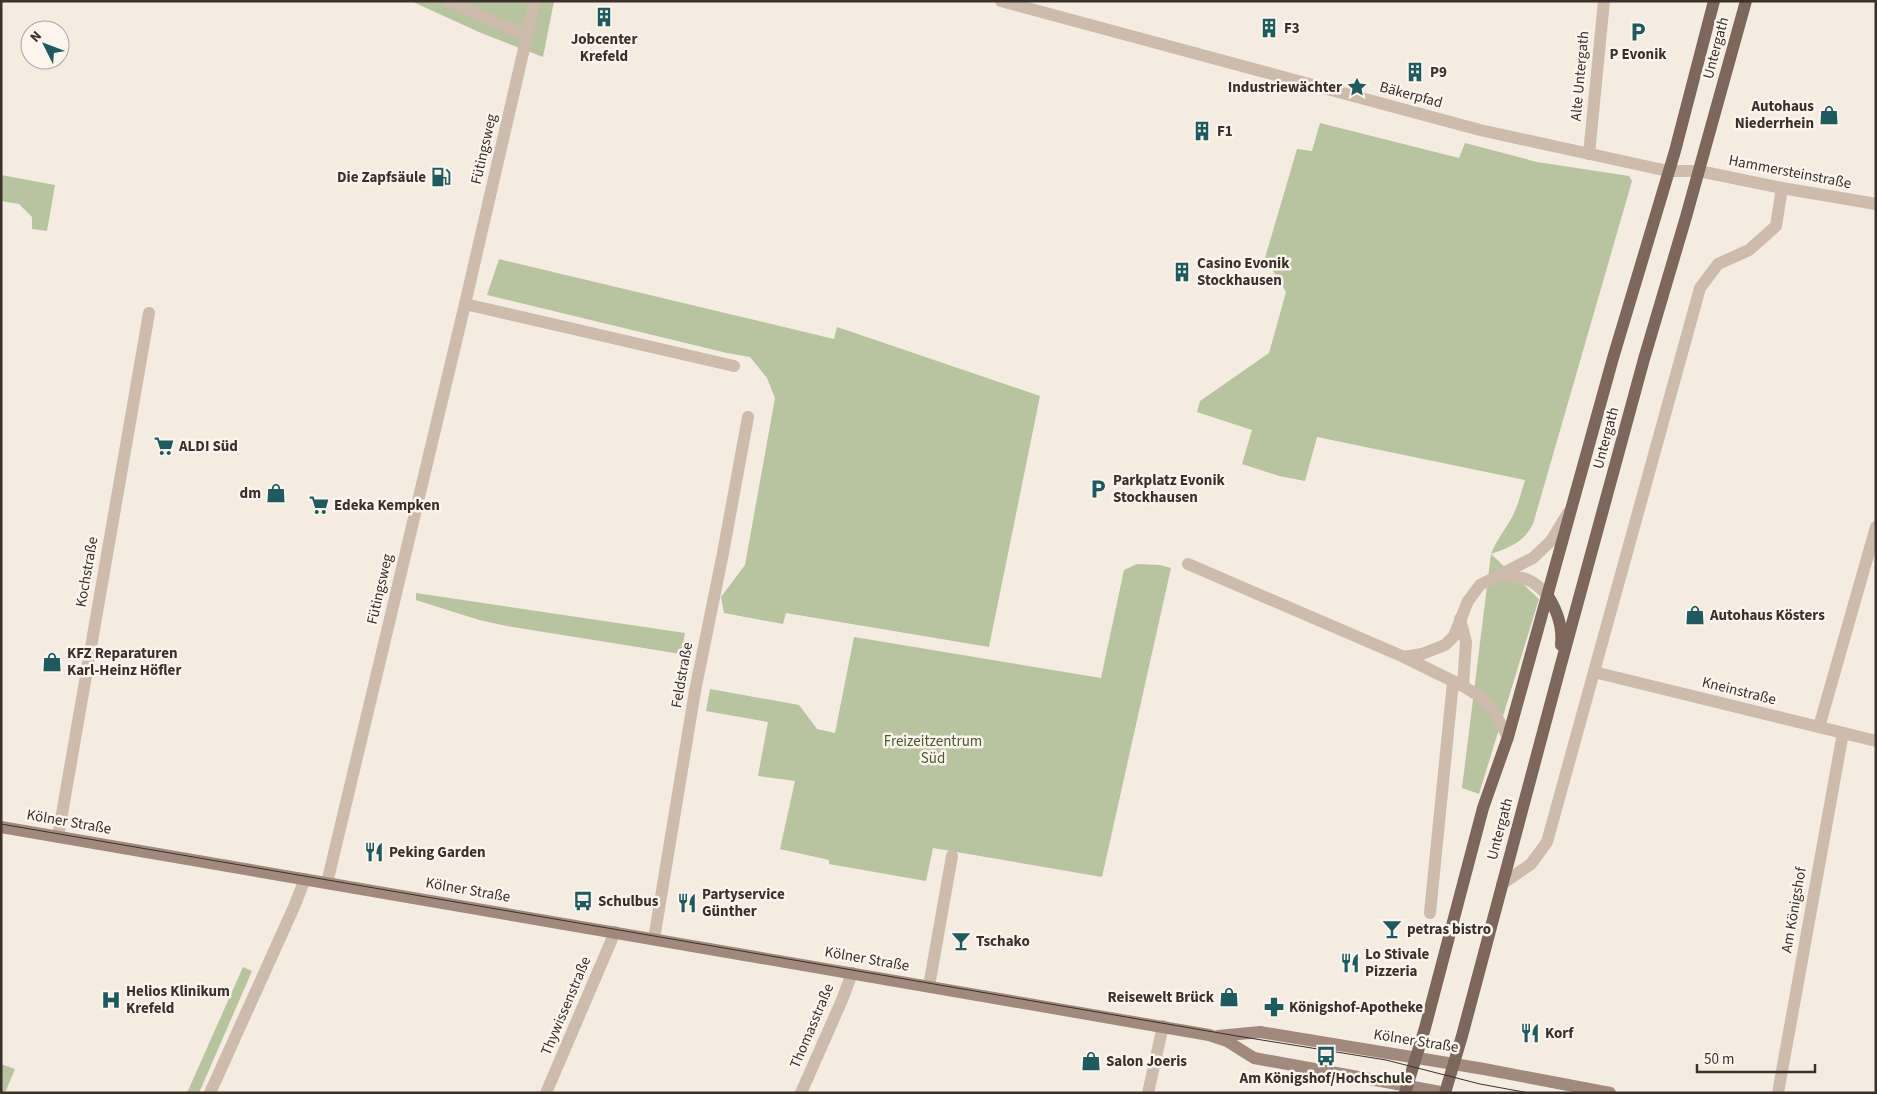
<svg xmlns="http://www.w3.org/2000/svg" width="1877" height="1094" font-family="'Source Sans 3',sans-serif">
<rect width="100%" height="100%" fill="#f4ebe1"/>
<g fill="#b8c4a0">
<polygon points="411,1 554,1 543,57 481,33"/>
<path d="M1320,123l139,35 6,-15 72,19 92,14 3,5 -99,343c-10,19 -23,23 -42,30l48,45 -60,195 -17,-6 29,-234c5,-13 13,-23 20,-35 7,-12 10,-26 14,-39l-208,-43 -12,44 -26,-5 -37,-12 10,-34 -55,-18 3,-11 69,-48 17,-61 -21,-34 32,-109 15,2z"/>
<polygon points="1,175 55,185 47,231 32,229 32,217 19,204 1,201"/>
<polygon points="499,259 834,339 837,327 1040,396 989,647 786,613 783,624 724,613 721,597 745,565 775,398 767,378 750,357 727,353 487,295"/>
<polygon points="1137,564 1160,565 1171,568 1102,877 933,848 926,881 829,864 829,860 780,849 795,781 758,776 768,722 706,711 710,689 799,705 817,729 835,733 854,637 1101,678 1124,570"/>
<polygon points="416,593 685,633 681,654 507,626 479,620 416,600"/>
<polygon points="243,967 252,971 199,1093 187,1093"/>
<polygon points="1,1064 15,1069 5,1093 1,1093"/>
</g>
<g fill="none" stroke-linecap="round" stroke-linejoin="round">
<g stroke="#cdbbac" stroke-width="12">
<polyline points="448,1 527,36"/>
<polyline points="1001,1 1480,130 1668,171 1699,171 1782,188 1876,204"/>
<polyline points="1589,154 1604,1"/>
<polyline points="465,304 734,366"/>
<polyline points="1188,564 1404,657 1463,686 1482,698 1494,712 1508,737"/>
<path d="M1501,575c23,2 31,3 47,21"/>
<polyline points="1460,619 1466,642 1463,686"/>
<polyline points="1404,657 1422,654 1445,645 1454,636 1468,601 1480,585 1533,558 1551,541 1568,513"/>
<polyline points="1594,672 1876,741"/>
<polyline points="1819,727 1876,527"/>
<polyline points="58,837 149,313"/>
<polyline points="327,883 465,304 535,1"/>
<polyline points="1502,884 1531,864 1547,842 1700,288 1718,264 1749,250 1776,226 1782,188"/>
<polyline points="1430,913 1453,682"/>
<polyline points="654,939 695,691 723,553 748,417"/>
<polyline points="929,986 952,856"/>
<polyline points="210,1093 294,907 305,879"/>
<polyline points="546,1093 615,932"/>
<polyline points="801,1093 842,1000 852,973"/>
<polyline points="1148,1093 1163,1026"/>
<polyline points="1778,1093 1843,733"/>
</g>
<g stroke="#a18a7d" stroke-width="12">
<polyline points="1,827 1209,1035 1227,1041 1254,1058 1446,1093"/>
<polyline points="1218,1036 1260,1032 1484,1069 1610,1093"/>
</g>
<g stroke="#7d675c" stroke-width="12">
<path d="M1548,596c10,16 15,31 13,49"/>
<polyline points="1405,1093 1425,1028 1483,808 1508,737 1613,358 1675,151 1714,1"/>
<polyline points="1445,1093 1462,1036 1560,668 1644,359 1686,217 1746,1"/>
</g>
<polyline stroke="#3b302b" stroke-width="1" points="1,824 1237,1036 1386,1060 1480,1084 1529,1093"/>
</g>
<defs>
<symbol id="building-bare" viewBox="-9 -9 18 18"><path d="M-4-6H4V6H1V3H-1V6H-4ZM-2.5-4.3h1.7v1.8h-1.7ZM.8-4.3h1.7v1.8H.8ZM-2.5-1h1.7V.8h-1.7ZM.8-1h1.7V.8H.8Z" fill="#1f5a5e" stroke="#fbf5ee" stroke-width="2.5" paint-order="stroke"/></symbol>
<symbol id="parking-bare" viewBox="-9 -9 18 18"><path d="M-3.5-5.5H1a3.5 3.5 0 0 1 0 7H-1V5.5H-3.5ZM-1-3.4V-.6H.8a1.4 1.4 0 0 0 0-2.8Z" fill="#1f5a5e" stroke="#fbf5ee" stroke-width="2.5" paint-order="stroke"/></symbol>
<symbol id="sight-bare" viewBox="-9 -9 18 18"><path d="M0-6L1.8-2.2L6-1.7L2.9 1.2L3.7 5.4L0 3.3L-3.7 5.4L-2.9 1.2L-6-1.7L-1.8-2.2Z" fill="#1f5a5e" stroke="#fbf5ee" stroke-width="2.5" paint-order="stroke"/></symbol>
<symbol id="shop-bare" viewBox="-9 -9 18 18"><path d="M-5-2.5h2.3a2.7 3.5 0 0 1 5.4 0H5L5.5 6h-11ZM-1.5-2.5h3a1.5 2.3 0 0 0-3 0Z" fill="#1f5a5e" stroke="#fbf5ee" stroke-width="2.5" paint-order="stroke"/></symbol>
<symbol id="fuel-bare" viewBox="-9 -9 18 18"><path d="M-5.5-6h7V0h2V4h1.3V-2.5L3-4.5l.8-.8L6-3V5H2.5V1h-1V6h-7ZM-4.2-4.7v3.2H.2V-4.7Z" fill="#1f5a5e" stroke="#fbf5ee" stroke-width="2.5" paint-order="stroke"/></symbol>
<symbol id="supermarket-bare" viewBox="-9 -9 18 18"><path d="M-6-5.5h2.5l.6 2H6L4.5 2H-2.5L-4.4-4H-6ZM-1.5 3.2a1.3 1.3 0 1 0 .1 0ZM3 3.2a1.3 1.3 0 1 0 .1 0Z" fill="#1f5a5e" stroke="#fbf5ee" stroke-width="2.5" paint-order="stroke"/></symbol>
<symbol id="restaurant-bare" viewBox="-9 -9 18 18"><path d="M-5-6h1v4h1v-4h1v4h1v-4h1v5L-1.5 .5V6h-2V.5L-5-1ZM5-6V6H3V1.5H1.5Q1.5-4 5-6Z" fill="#1f5a5e" stroke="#fbf5ee" stroke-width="2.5" paint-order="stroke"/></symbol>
<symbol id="bus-bare" viewBox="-9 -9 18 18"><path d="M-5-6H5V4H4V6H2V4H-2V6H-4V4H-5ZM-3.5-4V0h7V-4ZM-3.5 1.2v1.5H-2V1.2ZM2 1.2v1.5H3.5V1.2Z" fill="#1f5a5e" stroke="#fbf5ee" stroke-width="2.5" paint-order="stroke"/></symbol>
<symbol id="bar-bare" viewBox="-9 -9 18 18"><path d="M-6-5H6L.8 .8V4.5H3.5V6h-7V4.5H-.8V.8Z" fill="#1f5a5e" stroke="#fbf5ee" stroke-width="2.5" paint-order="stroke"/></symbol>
<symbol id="hospital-bare" viewBox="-9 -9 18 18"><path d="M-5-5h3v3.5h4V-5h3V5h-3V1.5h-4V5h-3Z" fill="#1f5a5e" stroke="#fbf5ee" stroke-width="2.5" paint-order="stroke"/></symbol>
<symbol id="pharmacy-bare" viewBox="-9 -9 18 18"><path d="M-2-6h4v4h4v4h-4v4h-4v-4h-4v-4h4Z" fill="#1f5a5e" stroke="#fbf5ee" stroke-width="2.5" paint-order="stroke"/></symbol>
</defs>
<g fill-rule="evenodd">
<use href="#building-bare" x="590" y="3" width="28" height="28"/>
<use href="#building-bare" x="1255" y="14" width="28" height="28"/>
<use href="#parking-bare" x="1624" y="18" width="28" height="28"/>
<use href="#building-bare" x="1401" y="58" width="28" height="28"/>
<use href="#sight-bare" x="1343" y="73" width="28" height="28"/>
<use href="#shop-bare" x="1815" y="101" width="28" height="28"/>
<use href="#building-bare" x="1188" y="117" width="28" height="28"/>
<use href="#fuel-bare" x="427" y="163" width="28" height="28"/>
<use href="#building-bare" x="1168" y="258" width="28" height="28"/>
<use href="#supermarket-bare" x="150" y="432" width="28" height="28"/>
<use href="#parking-bare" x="1084" y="475" width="28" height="28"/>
<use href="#shop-bare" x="262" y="479" width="28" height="28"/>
<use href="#supermarket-bare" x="305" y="491" width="28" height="28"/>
<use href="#shop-bare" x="1681" y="601" width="28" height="28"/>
<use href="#shop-bare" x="38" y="648" width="28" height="28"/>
<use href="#restaurant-bare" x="360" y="838" width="28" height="28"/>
<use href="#bus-bare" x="569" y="887" width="28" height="28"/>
<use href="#restaurant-bare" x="673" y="889" width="28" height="28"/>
<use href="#bar-bare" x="1378" y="915" width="28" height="28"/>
<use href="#bar-bare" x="947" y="927" width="28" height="28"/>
<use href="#restaurant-bare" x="1336" y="949" width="28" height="28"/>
<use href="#shop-bare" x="1215" y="983" width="28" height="28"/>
<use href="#hospital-bare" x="97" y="986" width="28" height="28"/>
<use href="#pharmacy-bare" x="1260" y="993" width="28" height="28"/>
<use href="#restaurant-bare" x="1516" y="1019" width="28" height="28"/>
<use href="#bus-bare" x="1312" y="1042" width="28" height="28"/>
<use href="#shop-bare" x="1077" y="1047" width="28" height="28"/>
</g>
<g text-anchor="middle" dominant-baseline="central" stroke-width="5" stroke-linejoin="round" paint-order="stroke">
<g font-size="15" font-weight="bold" fill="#3b302b" stroke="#fbf5ee" text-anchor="start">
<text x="1284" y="28">F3</text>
<text x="604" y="39" text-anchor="middle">Jobcenter<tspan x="604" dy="17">Krefeld</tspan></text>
<text x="1638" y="54" text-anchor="middle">P Evonik</text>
<text x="1430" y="72">P9</text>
<text x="1342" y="87" text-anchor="end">Industriewächter</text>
<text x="1814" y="106" text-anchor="end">Autohaus<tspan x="1814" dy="17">Niederrhein</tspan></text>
<text x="1217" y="131">F1</text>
<text x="426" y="177" text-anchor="end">Die Zapfsäule</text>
<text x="1197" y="263">Casino Evonik<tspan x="1197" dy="17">Stockhausen</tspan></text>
<text x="179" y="446">ALDI Süd</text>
<text x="1113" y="480">Parkplatz Evonik<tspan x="1113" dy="17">Stockhausen</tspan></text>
<text x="261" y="493" text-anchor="end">dm</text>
<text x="334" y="505">Edeka Kempken</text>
<text x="1710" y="615">Autohaus Kösters</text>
<text x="67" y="653">KFZ Reparaturen<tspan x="67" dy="17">Karl-Heinz Höfler</tspan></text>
<text x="389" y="852">Peking Garden</text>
<text x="702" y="894">Partyservice<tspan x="702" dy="17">Günther</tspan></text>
<text x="598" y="901">Schulbus</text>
<text x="1407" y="929">petras bistro</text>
<text x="976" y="941">Tschako</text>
<text x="1365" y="954">Lo Stivale<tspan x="1365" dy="17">Pizzeria</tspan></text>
<text x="126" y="991">Helios Klinikum<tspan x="126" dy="17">Krefeld</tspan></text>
<text x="1214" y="997" text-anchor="end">Reisewelt Brück</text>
<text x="1289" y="1007">Königshof-Apotheke</text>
<text x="1545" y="1033">Korf</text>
<text x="1106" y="1061">Salon Joeris</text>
<text x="1326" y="1078" text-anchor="middle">Am Königshof/Hochschule</text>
</g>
<g font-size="15" fill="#3b302b" stroke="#fbf5ee">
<text transform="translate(1716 48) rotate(-75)">Untergath</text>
<text transform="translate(1580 76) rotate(-85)">Alte Untergath</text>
<text transform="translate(1411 95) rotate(15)">Bäkerpfad</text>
<text transform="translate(484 149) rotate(-77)">Fütingsweg</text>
<text transform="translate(1790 172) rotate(11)">Hammersteinstraße</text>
<text transform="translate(1606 438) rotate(-75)">Untergath</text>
<text transform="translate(87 572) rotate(-80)">Kochstraße</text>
<text transform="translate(380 589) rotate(-77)">Fütingsweg</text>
<text transform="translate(682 675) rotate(-80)">Feldstraße</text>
<text transform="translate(1739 691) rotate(14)">Kneinstraße</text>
<text transform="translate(69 822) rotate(10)">Kölner Straße</text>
<text transform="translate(1500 829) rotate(-75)">Untergath</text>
<text transform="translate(468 890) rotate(10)">Kölner Straße</text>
<text transform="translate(1794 910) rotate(-80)">Am Königshof</text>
<text transform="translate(867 959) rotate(10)">Kölner Straße</text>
<text transform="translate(566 1006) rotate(-67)">Thywissenstraße</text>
<text transform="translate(812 1026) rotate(-67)">Thomasstraße</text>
<text transform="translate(1416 1041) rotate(9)">Kölner Straße</text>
</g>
<g font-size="15" fill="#4a5a2e" stroke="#fbf5ee">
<text x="933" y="741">Freizeitzentrum<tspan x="933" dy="17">Süd</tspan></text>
</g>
</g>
<rect width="1877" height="1094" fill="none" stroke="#3b302b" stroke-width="5"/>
<g transform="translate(45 45) rotate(312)"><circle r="24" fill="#fbf5ee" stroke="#aea6a0"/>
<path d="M0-4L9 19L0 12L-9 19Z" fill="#1f5a5e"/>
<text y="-8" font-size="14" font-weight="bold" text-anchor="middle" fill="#3b302b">N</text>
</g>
<path d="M1697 1064v8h118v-8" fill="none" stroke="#3b302b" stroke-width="2.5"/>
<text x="1704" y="1064" font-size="15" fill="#3b302b" stroke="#fbf5ee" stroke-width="4" paint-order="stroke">50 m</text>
</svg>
